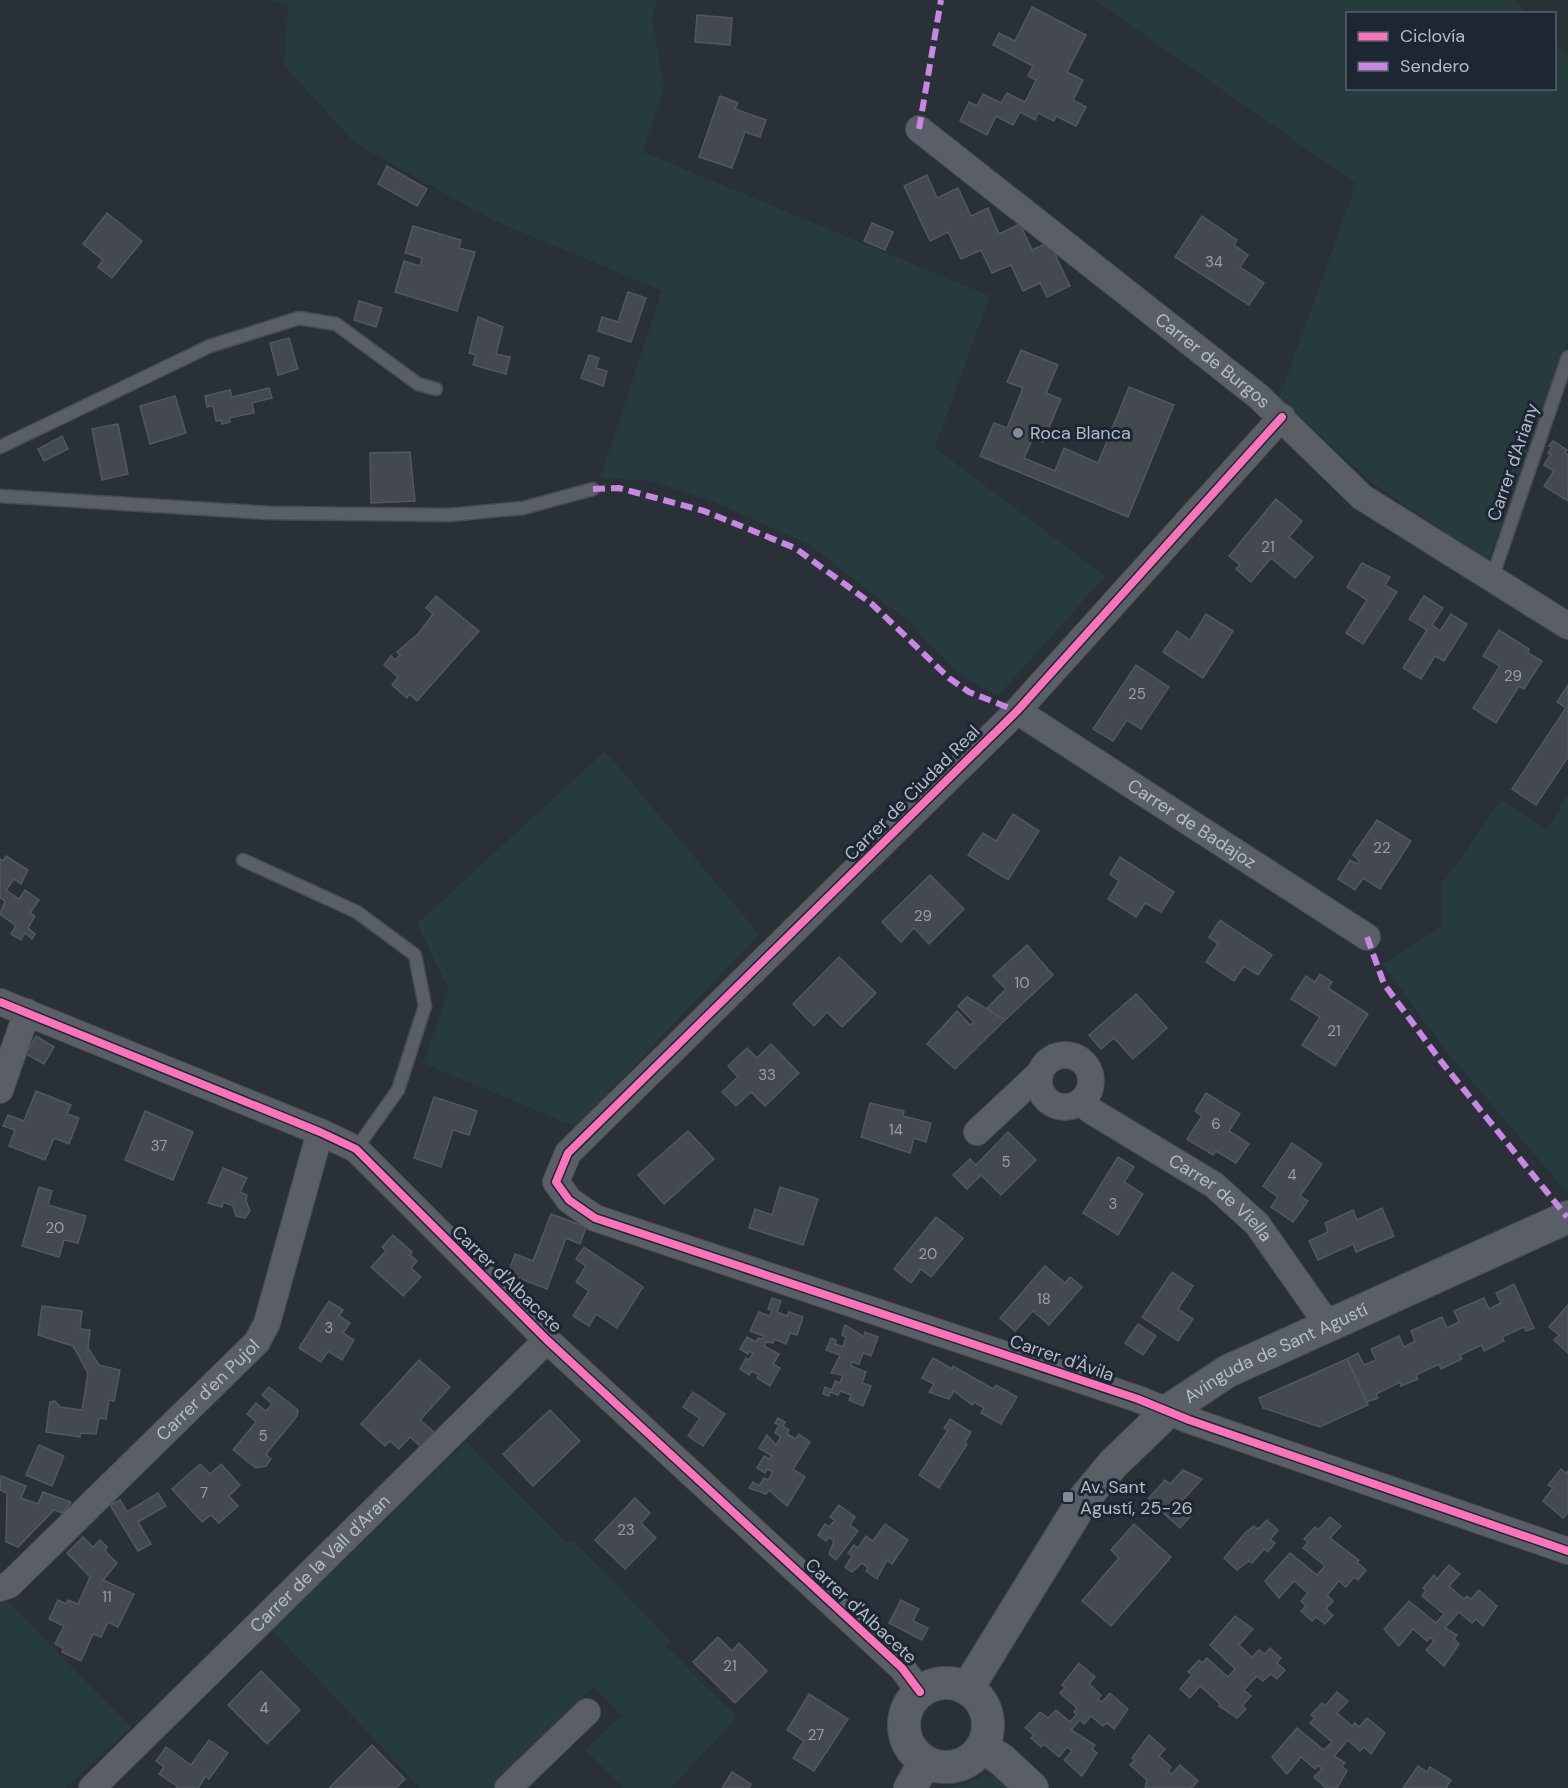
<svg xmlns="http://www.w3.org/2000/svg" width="1568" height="1788" font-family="'DM Sans',sans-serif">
<rect width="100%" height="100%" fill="#2a3038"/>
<g fill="#273a3e">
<polygon points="268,0 658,0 652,17 664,87 643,152 990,296 935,448 1105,576 998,696 960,675 908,621 807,543 709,500 652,481 600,478 662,291 488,218 355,143 284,65 288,6"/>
<polygon points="1095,0 1515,0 1527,13 1348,14 1348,88 1554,88 1555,43 1568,57 1568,340 1488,561 1371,482 1279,398 1356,184"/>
<polygon points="605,751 759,934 576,1127 423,1063 449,990 417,924"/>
<polygon points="1568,794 1568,1194 1443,1047 1383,964 1443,925 1442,884 1501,800 1547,830"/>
<polygon points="467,1442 567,1543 573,1540 671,1642 666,1646 737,1717 671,1788 624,1788 585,1750 622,1715 594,1687 503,1774 494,1788 420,1788 272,1630"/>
<polygon points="7,1601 131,1727 66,1788 0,1788 0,1603"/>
<polygon points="985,1774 998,1777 1012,1788 943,1788 965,1784"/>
</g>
<g fill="#444950" stroke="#52575f" stroke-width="1.5">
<polygon points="1032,7 1086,35 1067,72 1083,80 1073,100 1086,107 1076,126 1056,116 1054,121 1038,113 1035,120 1020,112 1013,125 996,116 987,135 960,121 969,102 977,106 983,94 1001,103 1007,93 1025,102 1036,80 1028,76 1033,66 993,45 999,33 1015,41"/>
<polygon points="697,15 732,18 730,45 695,42"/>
<polygon points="720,96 738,103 735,109 766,120 760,137 745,132 732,168 699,157"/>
<polygon points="387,166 427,189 417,206 378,184"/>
<polygon points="927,175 937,198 958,188 971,216 988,208 999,234 1020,224 1032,250 1049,242 1070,286 1047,297 1040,283 1023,291 1011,265 992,273 981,250 961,259 948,232 930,241 904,186"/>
<polygon points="107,213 142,241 112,278 98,267 103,260 83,244"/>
<polygon points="1202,216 1237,240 1234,245 1248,255 1240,267 1264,283 1249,305 1175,257"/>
<polygon points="872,223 893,232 885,250 864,241"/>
<polygon points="413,226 461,240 459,248 475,252 457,311 395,292 404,261 420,266 422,258 405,253"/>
<polygon points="628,292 646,298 631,342 598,331 602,317 618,322"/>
<polygon points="359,301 382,308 376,327 354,320"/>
<polygon points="478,317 503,327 496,354 510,357 506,374 473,365 476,355 469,353"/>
<polygon points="289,338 298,369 278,375 270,343"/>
<polygon points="1021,350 1058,365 1046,393 1061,399 1043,442 1033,438 1024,458 1055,471 1064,448 1098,463 1129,387 1174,405 1128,517 980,456 994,423 1007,428 1023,388 1007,382"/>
<polygon points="589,355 599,358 596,368 607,371 603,386 581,378"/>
<polygon points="269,388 272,398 252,403 254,413 229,418 230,422 222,424 221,420 216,421 213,406 207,407 205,396 230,390 232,397"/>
<polygon points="175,396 186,433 150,444 140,406"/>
<polygon points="118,424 128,474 102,480 92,429"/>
<polygon points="62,436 68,449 44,461 38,449"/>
<polygon points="1553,441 1567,450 1565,453 1568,455 1568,501 1544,486 1554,471 1544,465 1551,454 1548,453 1552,447 1549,446"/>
<polygon points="410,452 415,501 371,503 370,453"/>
<polygon points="1276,499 1302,521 1289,537 1313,557 1295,578 1271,558 1251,582 1236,569 1240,565 1229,556"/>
<polygon points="1362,563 1390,577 1385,585 1397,592 1363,644 1346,633 1367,600 1347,587"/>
<polygon points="436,596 479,631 417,701 409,694 407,698 392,685 398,677 384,665 391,656 395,660 400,655 397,652 419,633 433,614 426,608"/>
<polygon points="1424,596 1443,608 1432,625 1440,631 1451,614 1467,624 1444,661 1435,656 1421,679 1403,668 1427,630 1409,619"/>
<polygon points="1206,614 1233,631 1203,678 1163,652 1177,631 1190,640"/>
<polygon points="1499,630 1529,649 1528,653 1542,661 1524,689 1519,686 1496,723 1473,708 1500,666 1483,656"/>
<polygon points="1136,665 1169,687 1141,729 1127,720 1113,741 1093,729"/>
<polygon points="1568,685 1568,757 1536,805 1512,789 1566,708 1557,702"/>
<polygon points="1013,814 1039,831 1008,880 968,855 983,833 996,841"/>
<polygon points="1377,820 1411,841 1380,889 1363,878 1355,890 1338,879 1350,860 1357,864 1359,861 1353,855"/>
<polygon points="6,856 28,870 21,884 14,879 6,890 19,899 25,890 39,900 30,913 35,916 28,928 35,934 32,939 25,933 21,940 11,934 16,926 0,914 5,901 0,898 0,859 3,861"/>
<polygon points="1120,857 1174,892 1161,912 1145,903 1136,917 1108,899 1119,881 1110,874"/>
<polygon points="930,875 964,909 929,944 914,928 901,942 882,922"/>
<polygon points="1220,920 1272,955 1258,975 1244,966 1234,981 1206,962 1218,944 1209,937"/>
<polygon points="1027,945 1053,975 1005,1020 986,1009 1006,989 993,976"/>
<polygon points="839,957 876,993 842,1027 827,1012 814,1026 793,1004"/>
<polygon points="1320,974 1332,982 1328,988 1368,1014 1335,1066 1302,1045 1320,1017 1291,999 1306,976 1315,982"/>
<polygon points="1136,994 1167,1028 1133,1059 1114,1038 1101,1049 1089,1035"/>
<polygon points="967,997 1005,1020 955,1069 927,1044 957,1011 970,1025 974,1022 958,1006"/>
<polygon points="36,1036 54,1047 44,1064 26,1054"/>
<polygon points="771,1044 799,1073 765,1106 751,1092 736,1106 722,1092 738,1077 728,1066 747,1048 757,1058"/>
<polygon points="36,1091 71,1105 67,1114 79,1118 69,1144 54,1138 45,1160 9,1146 15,1130 3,1126 8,1115 24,1121"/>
<polygon points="1206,1093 1240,1114 1229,1131 1249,1144 1236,1163 1216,1151 1213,1155 1187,1139 1202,1116 1195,1111"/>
<polygon points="434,1097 477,1111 469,1135 453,1130 441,1167 414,1158"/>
<polygon points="870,1103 904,1111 903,1116 931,1123 926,1142 914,1138 910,1153 861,1137"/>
<polygon points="145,1111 193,1132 173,1180 125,1160"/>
<polygon points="688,1131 714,1159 664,1204 638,1175"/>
<polygon points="1008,1132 1036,1160 1001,1195 981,1175 967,1189 953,1175 970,1159 976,1165"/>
<polygon points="1292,1143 1322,1164 1300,1196 1308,1201 1293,1222 1271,1207 1278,1197 1263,1186"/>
<polygon points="1118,1157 1134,1167 1124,1182 1143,1194 1118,1235 1083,1213"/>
<polygon points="223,1168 247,1178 240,1192 247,1195 246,1201 250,1211 245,1218 236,1216 233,1206 223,1202 222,1207 208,1203"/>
<polygon points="39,1187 52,1191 48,1205 86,1216 78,1243 64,1240 59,1257 22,1246"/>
<polygon points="780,1187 818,1199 803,1245 749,1228 755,1209 772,1215"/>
<polygon points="1382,1208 1394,1236 1356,1252 1353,1244 1318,1260 1309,1241 1328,1232 1325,1223 1353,1210 1357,1220"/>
<polygon points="551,1214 586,1227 580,1244 566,1238 547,1289 508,1274 515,1254 533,1261"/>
<polygon points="936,1217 963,1238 931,1277 921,1269 911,1283 894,1269"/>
<polygon points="393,1235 412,1252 410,1255 417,1261 411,1268 421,1277 403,1296 371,1267 386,1251 382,1247"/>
<polygon points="584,1247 643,1287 617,1328 596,1314 589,1326 573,1316 589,1291 576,1282 586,1266 576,1259"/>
<polygon points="1045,1266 1065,1283 1070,1277 1082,1287 1049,1325 1033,1311 1015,1331 1000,1318"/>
<polygon points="1172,1272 1193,1286 1178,1309 1193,1319 1178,1341 1142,1317"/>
<polygon points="1514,1284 1534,1328 1526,1331 1524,1327 1502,1337 1504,1341 1484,1351 1482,1345 1460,1355 1462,1359 1441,1369 1439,1364 1416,1375 1418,1379 1401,1386 1400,1382 1376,1394 1378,1398 1366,1402 1347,1359 1358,1353 1364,1365 1376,1360 1371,1349 1399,1336 1404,1347 1415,1341 1411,1331 1442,1317 1447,1328 1459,1322 1454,1311 1484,1298 1489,1309 1501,1303 1496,1293"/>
<polygon points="772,1298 781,1301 777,1312 787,1316 789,1312 803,1317 797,1335 790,1333 786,1344 774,1339 773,1343 766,1342 764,1346 779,1354 773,1364 780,1368 770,1386 757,1378 759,1375 752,1371 749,1375 740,1369 746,1358 749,1360 753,1353 749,1351 748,1354 740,1349 747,1337 756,1342 758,1338 762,1339 764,1336 750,1331 759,1312 770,1316 772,1310 768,1309"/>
<polygon points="329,1301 343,1310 339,1316 350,1323 343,1333 354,1340 342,1360 328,1351 321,1362 299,1348"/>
<polygon points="1568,1305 1568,1353 1554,1340 1559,1335 1549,1327"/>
<polygon points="42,1306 82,1311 80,1329 90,1330 88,1348 99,1365 120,1370 114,1401 109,1400 106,1419 99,1418 96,1434 81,1433 80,1437 46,1432 50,1402 55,1401 60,1407 82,1410 88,1373 73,1346 38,1335"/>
<polygon points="1138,1324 1156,1336 1143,1355 1125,1343"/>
<polygon points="845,1325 864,1337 865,1332 878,1337 871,1356 863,1353 859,1364 852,1362 851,1366 866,1372 862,1383 871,1386 863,1406 849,1400 851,1395 840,1391 838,1395 830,1392 829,1396 823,1394 825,1387 832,1390 835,1381 840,1383 843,1375 831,1373 840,1355 826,1350 831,1338 836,1340 835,1344 843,1347 846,1337 842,1335"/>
<polygon points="933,1358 952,1369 953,1366 993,1389 996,1385 1017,1397 1001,1424 981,1413 984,1408 974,1402 972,1405 954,1391 949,1399 929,1392 934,1384 922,1378"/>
<polygon points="1347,1359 1368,1405 1320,1427 1263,1408 1259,1398"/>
<polygon points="419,1360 450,1387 420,1420 435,1433 422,1448 410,1437 399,1449 390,1441 385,1446 361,1424"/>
<polygon points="269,1387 298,1410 297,1416 266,1454 271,1459 266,1466 256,1468 233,1450 256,1422 247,1414 256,1403 266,1411 272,1404 262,1395"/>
<polygon points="693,1392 725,1414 703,1446 688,1436 700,1418 683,1407"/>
<polygon points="550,1410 580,1441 533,1486 503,1454"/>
<polygon points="778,1418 785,1422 783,1426 789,1430 787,1434 796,1439 799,1434 810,1442 793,1469 805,1477 787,1506 769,1490 766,1494 749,1488 753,1482 759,1486 764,1478 768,1480 773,1472 767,1469 765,1473 757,1468 764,1456 769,1459 772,1456 759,1448 767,1435 776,1445 781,1437 775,1433 779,1425 775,1423"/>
<polygon points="950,1419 971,1432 965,1442 967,1444 939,1488 919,1475 948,1430 944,1428"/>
<polygon points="39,1445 64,1456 52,1486 26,1475"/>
<polygon points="200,1464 210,1474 221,1464 240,1485 229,1496 238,1506 219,1523 211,1515 202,1522 172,1489"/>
<polygon points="1561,1469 1566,1473 1568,1471 1568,1513 1563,1518 1543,1501 1553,1488 1548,1485"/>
<polygon points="1183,1470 1202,1479 1181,1502 1193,1513 1180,1528 1148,1499 1165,1480 1170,1484"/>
<polygon points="1,1476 26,1486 21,1498 38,1504 43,1492 71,1502 63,1513 54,1510 18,1547 6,1542 7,1493 0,1490"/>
<polygon points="158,1493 166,1506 138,1522 151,1544 138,1551 110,1505 120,1500 127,1512"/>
<polygon points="635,1498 650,1513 641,1523 656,1538 625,1569 595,1540"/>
<polygon points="839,1505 855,1517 850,1525 858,1531 836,1560 829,1554 834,1541 829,1537 826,1541 818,1535 825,1524 829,1527 835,1520 830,1517"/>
<polygon points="1330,1517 1341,1526 1330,1538 1359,1560 1357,1562 1366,1570 1358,1580 1354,1577 1346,1587 1339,1581 1327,1595 1333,1601 1326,1609 1333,1615 1325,1624 1316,1617 1312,1621 1301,1611 1306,1606 1301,1601 1308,1593 1294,1581 1279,1598 1265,1581 1290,1553 1317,1575 1325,1566 1303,1548 1308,1542 1304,1539 1315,1527 1318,1530"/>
<polygon points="1267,1520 1278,1530 1270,1540 1275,1543 1268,1552 1264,1549 1252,1563 1249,1561 1237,1570 1224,1558 1246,1532 1254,1526 1258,1529"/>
<polygon points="885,1524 908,1540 892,1564 887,1560 877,1579 866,1571 868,1568 862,1563 852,1572 845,1567 852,1556 848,1553 854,1545 858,1548 866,1536 873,1541"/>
<polygon points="1134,1524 1171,1557 1111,1626 1082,1601 1119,1558 1111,1550"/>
<polygon points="83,1537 93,1547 100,1540 107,1547 105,1551 117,1563 103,1580 134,1594 118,1627 108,1622 101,1637 93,1634 81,1661 62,1652 63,1648 55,1644 64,1626 49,1619 58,1600 66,1604 68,1600 78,1604 90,1577 67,1553"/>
<polygon points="1449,1565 1460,1574 1449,1586 1464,1599 1467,1596 1471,1599 1479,1590 1497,1606 1483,1626 1476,1619 1472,1623 1459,1612 1445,1628 1457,1635 1454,1639 1459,1644 1444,1666 1426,1650 1434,1641 1430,1637 1427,1641 1413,1629 1399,1646 1384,1629 1409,1601 1436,1623 1444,1614 1422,1596 1426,1590 1423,1588 1434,1575 1437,1579"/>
<polygon points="901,1600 919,1609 913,1621 928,1628 922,1640 889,1623"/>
<polygon points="1235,1616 1253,1629 1239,1645 1252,1657 1259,1650 1265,1654 1270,1648 1281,1658 1277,1663 1285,1670 1277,1679 1271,1674 1263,1681 1257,1676 1244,1690 1251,1696 1242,1706 1246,1709 1237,1718 1219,1706 1221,1705 1200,1686 1190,1698 1180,1689 1192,1675 1188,1672 1199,1660 1202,1663 1207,1658 1228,1677 1235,1669 1210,1645"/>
<polygon points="718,1637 732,1651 739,1643 767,1671 735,1703 693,1662"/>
<polygon points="1079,1663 1095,1677 1089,1684 1101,1695 1098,1699 1102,1702 1110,1693 1128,1709 1114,1729 1107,1723 1103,1726 1091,1716 1084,1724 1080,1720 1071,1730 1095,1745 1092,1749 1097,1753 1082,1776 1064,1760 1072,1751 1067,1747 1059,1757 1044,1744 1041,1747 1031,1738 1034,1735 1025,1728 1040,1712 1048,1718 1056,1710 1070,1722 1077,1714 1074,1712 1077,1708 1060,1693 1065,1688 1062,1685"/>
<polygon points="261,1671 300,1710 267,1744 228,1705"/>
<polygon points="1337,1692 1348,1701 1337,1713 1352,1726 1355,1723 1359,1727 1367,1718 1385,1733 1371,1754 1364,1747 1360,1751 1348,1740 1334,1756 1345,1763 1342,1766 1347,1771 1337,1788 1326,1788 1314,1777 1322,1769 1318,1765 1315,1769 1301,1757 1287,1774 1272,1757 1297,1728 1324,1750 1332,1742 1310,1723 1315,1718 1311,1715 1322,1703 1325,1706"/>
<polygon points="809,1694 848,1719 814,1771 793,1758 804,1741 787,1730"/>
<polygon points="1149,1735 1165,1749 1159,1756 1171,1767 1168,1771 1172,1774 1180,1765 1198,1781 1191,1788 1145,1788 1147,1780 1130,1765 1135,1760 1132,1758"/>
<polygon points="209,1740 228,1753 209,1779 206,1776 198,1788 176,1788 177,1786 159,1774 164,1767 156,1761 166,1747 191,1765"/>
<polygon points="372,1745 405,1779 396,1788 329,1788"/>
<polygon points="1418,1766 1427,1772 1430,1767 1451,1780 1446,1788 1403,1788"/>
<polygon points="732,1772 751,1784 749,1788 722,1788"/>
</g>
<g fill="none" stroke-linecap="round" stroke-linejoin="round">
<defs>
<g id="service">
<polyline points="0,447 210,346 299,318 336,324 418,384 436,389"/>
<polyline points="0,496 270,513 448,515 523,508 593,489"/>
<polyline points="1492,578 1568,357"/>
<polyline points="243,860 357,912 415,955 425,1006 398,1090 356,1149"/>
</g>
<g id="minor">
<path id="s1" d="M919,129l339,267 104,101 206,129"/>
<polyline points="1282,417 1017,711 568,1153 556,1182 569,1200 595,1218 1138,1399 1189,1420 1568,1551"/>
<path id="s2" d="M1017,711l350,226"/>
<polyline points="0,1002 320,1132 356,1149 547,1340 902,1668 920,1692"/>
<circle cx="1065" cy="1081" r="26"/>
<polyline points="0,1090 27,1012"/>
<path id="s3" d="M1082,1101l8,9 124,75 43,39 71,101"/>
<polyline points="977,1132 1040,1073"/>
<path id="s4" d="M0,1588l9,-3 248,-243 10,-19 53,-191"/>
<path id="s5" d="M92,1788l455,-448"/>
<polyline points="508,1788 587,1712"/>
</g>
<g id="tertiary">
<circle cx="946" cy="1725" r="42"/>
<path id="s6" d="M967,1689l117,-190 29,-35 56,-54 59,-39 340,-154"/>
<polyline points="982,1747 1002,1760 1032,1788"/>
<polyline points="910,1788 925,1762"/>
</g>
</defs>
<use href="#service" stroke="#484c53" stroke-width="15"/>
<use href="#minor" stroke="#484c53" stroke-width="28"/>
<use href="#tertiary" stroke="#484c53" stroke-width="34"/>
<use href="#service" stroke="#5a5e66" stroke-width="12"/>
<use href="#minor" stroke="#5a5e66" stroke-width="26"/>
<use href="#tertiary" stroke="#5a5e66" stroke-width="32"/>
<g stroke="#c787e3" stroke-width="6" stroke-dasharray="12 6" stroke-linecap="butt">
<polyline points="919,129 941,0"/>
<polyline points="593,489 619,488 704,511 795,548 872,604 949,678 969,692 1017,711"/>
<polyline points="1367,937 1384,984 1440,1060 1567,1217"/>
</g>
<defs>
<g id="cycleway">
<polyline points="1282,417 1017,711 568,1153 556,1182 569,1200 595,1218 1138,1399 1189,1420 1568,1551"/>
<polyline points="0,1002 320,1132 356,1149 547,1340 902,1668 920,1692"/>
</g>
</defs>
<use href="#cycleway" stroke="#1d2633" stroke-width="11"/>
<use href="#cycleway" stroke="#fb73b8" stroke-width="8"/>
</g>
<g fill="#848b96" stroke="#1d2633" stroke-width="2">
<circle cx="1018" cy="433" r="6"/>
<rect x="1062" y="1491" width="12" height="12" rx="3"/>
</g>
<g text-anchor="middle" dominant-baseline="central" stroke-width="6" stroke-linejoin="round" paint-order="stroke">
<g font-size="15" fill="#989fab">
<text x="1214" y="262">34</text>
<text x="1268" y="547">21</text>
<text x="1513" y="676">29</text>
<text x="1137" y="694">25</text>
<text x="1382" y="848">22</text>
<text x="923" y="916">29</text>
<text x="1022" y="983">10</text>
<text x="1334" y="1031">21</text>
<text x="767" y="1075">33</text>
<text x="1216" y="1124">6</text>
<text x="896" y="1130">14</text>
<text x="159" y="1146">37</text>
<text x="1006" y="1162">5</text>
<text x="1292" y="1175">4</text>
<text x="1113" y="1204">3</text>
<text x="55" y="1228">20</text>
<text x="928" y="1254">20</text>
<text x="1044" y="1299">18</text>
<text x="329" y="1328">3</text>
<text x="263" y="1436">5</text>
<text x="204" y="1493">7</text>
<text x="626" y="1530">23</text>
<text x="107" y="1597">11</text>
<text x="730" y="1666">21</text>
<text x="264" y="1708">4</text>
<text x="816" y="1735">27</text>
</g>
<g font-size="18" fill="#b4bcc9" stroke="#1d2633">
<text stroke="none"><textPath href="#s1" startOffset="374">Carrer de Burgos</textPath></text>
<text transform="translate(1513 462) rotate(-71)">Carrer d'Ariany</text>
<text transform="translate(912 793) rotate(-45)">Carrer de Ciudad Real</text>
<text stroke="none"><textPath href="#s2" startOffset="208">Carrer de Badajoz</textPath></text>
<text stroke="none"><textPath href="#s3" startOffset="170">Carrer de Viella</textPath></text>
<text transform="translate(507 1279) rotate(44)">Carrer d'Albacete</text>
<text stroke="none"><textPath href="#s6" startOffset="468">Avinguda de Sant Agustí</textPath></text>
<text transform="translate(1062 1358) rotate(19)">Carrer d'Àvila</text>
<text stroke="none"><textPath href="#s4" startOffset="288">Carrer d'en Pujol</textPath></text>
<text stroke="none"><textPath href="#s5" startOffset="320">Carrer de la Vall d'Aran</textPath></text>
<text transform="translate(861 1611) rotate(43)">Carrer d'Albacete</text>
</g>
<g font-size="18" fill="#b4bcc9" stroke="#1d2633" text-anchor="start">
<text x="1030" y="433">Roca Blanca</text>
<text x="1080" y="1487">Av. Sant<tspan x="1080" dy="21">Agustí, 25-26</tspan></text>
</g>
</g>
<rect x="1346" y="12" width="210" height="78" fill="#1d2633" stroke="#59626f" stroke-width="1.5"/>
<rect x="1358" y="32" width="30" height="9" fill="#fb73b8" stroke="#59626f" stroke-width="1.5"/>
<text x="1400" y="42" font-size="18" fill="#b4bcc9">Ciclovía</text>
<rect x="1358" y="62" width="30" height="9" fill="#c787e3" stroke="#59626f" stroke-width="1.5"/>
<text x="1400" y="72" font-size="18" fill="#b4bcc9">Sendero</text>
</svg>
